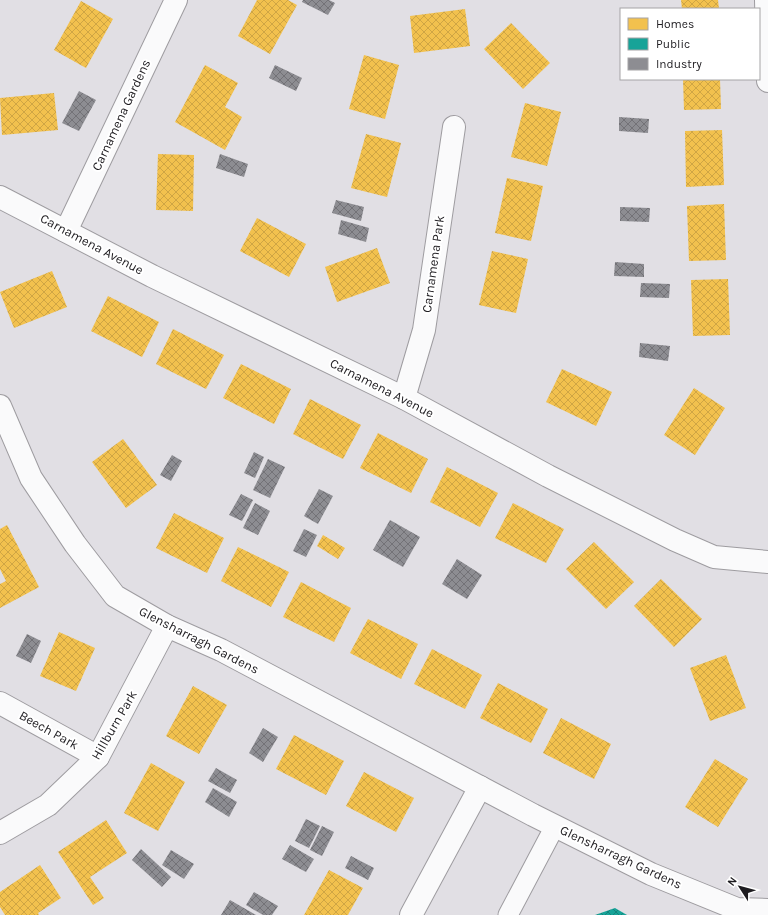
<svg xmlns="http://www.w3.org/2000/svg" width="768" height="915" font-family="Karla,sans-serif">
<defs>
<pattern id="homes-cross-hatch" width="8" height="8" patternUnits="userSpaceOnUse"><rect width="8" height="8" fill="#f2c14e"/><path d="M0 0l8 8M0 8l8-8" fill="none" stroke="#cfa544"/></pattern>
<pattern id="public-cross-hatch" width="8" height="8" patternUnits="userSpaceOnUse"><rect width="8" height="8" fill="#17a398"/><path d="M0 0l8 8M0 8l8-8" fill="none" stroke="#14847c"/></pattern>
<pattern id="industry-cross-hatch" width="8" height="8" patternUnits="userSpaceOnUse"><rect width="8" height="8" fill="#8d8d92"/><path d="M0 0l8 8M0 8l8-8" fill="none" stroke="#737277"/></pattern>
</defs>
<rect width="100%" height="100%" fill="#e1dfe4"/>
<g fill="url(#homes-cross-hatch)">
<polygon points="257,0 288,0 297,5 270,54 238,36"/>
<polygon points="681,0 718,0 719,9 682,9"/>
<polygon points="81,1 113,19 86,68 54,50"/>
<polygon points="465,9 470,46 414,53 410,16"/>
<polygon points="511,23 550,63 523,89 484,49"/>
<polygon points="364,55 399,65 385,119 349,109"/>
<polygon points="205,65 238,83 225,107 242,117 225,150 175,122"/>
<polygon points="683,79 720,79 721,109 684,110"/>
<polygon points="54,93 58,130 2,135 0,98"/>
<polygon points="525,103 561,112 547,166 511,157"/>
<polygon points="722,130 724,185 686,187 685,131"/>
<polygon points="366,134 401,143 387,197 351,188"/>
<polygon points="158,154 194,155 193,211 156,210"/>
<polygon points="507,178 543,186 531,241 495,233"/>
<polygon points="724,204 726,260 689,261 687,206"/>
<polygon points="257,218 306,244 289,277 240,251"/>
<polygon points="377,248 390,283 337,302 325,267"/>
<polygon points="492,251 528,259 516,313 479,305"/>
<polygon points="52,271 67,307 14,328 0,292"/>
<polygon points="728,279 730,335 693,336 691,280"/>
<polygon points="108,296 159,322 142,357 91,331"/>
<polygon points="173,329 224,355 206,389 156,364"/>
<polygon points="241,364 291,389 274,424 223,398"/>
<polygon points="562,369 612,392 596,426 546,402"/>
<polygon points="694,388 725,408 695,455 664,435"/>
<polygon points="310,399 361,425 343,459 293,434"/>
<polygon points="378,433 428,459 411,493 360,468"/>
<polygon points="123,439 157,485 126,508 92,462"/>
<polygon points="447,467 498,493 480,527 430,502"/>
<polygon points="513,503 564,529 546,563 495,538"/>
<polygon points="174,513 224,538 207,573 156,548"/>
<polygon points="7,525 39,587 0,608 0,584 6,581 0,569 0,529"/>
<polygon points="323,535 345,548 338,559 317,546"/>
<polygon points="594,542 634,582 606,609 566,569"/>
<polygon points="238,547 289,572 271,607 221,581"/>
<polygon points="661,579 702,619 674,647 634,606"/>
<polygon points="301,582 351,608 334,642 283,617"/>
<polygon points="368,619 418,644 401,679 350,653"/>
<polygon points="59,632 95,648 76,691 40,676"/>
<polygon points="432,649 482,675 465,709 414,684"/>
<polygon points="726,655 746,708 710,721 690,668"/>
<polygon points="498,683 548,709 531,743 480,718"/>
<polygon points="193,686 227,705 199,754 166,736"/>
<polygon points="561,718 611,744 594,779 543,753"/>
<polygon points="294,735 344,761 326,795 276,769"/>
<polygon points="715,759 748,779 718,827 685,807"/>
<polygon points="151,763 185,782 158,831 124,813"/>
<polygon points="364,772 414,798 396,832 346,806"/>
<polygon points="106,820 127,853 90,877 104,898 93,905 58,852"/>
<polygon points="40,865 61,898 38,913 39,915 5,915 0,907 0,892"/>
<polygon points="329,870 363,888 349,913 348,915 304,915"/>
</g>
<polygon fill="url(#public-cross-hatch)" points="615,908 627,915 595,915"/>
<g fill="url(#industry-cross-hatch)">
<polygon points="303,0 329,0 335,3 328,15 302,2"/>
<polygon points="275,65 302,78 296,91 269,78"/>
<polygon points="79,91 96,100 79,131 62,123"/>
<polygon points="619,117 649,119 648,133 619,131"/>
<polygon points="220,154 248,164 244,177 216,168"/>
<polygon points="336,200 364,207 361,221 332,213"/>
<polygon points="620,207 650,208 649,222 620,221"/>
<polygon points="341,220 369,228 366,242 338,234"/>
<polygon points="615,262 644,264 644,277 614,276"/>
<polygon points="641,283 670,284 669,298 640,297"/>
<polygon points="640,343 670,346 668,361 639,357"/>
<polygon points="254,452 264,457 255,478 244,473"/>
<polygon points="172,455 182,461 171,481 160,475"/>
<polygon points="268,459 285,467 270,498 253,490"/>
<polygon points="319,489 333,496 318,524 304,516"/>
<polygon points="241,494 253,500 242,521 229,515"/>
<polygon points="255,503 270,511 258,535 243,528"/>
<polygon points="390,520 420,537 403,567 373,550"/>
<polygon points="304,529 317,535 306,557 293,551"/>
<polygon points="457,559 482,575 467,599 442,584"/>
<polygon points="27,634 41,641 31,663 16,656"/>
<polygon points="263,728 278,737 263,762 249,753"/>
<polygon points="216,768 237,780 230,793 208,781"/>
<polygon points="213,788 237,802 229,817 205,802"/>
<polygon points="306,819 320,826 309,848 295,841"/>
<polygon points="322,826 334,832 322,856 310,850"/>
<polygon points="290,845 314,859 306,872 282,859"/>
<polygon points="141,849 171,877 162,887 132,860"/>
<polygon points="171,850 194,864 184,879 162,865"/>
<polygon points="351,856 374,868 368,880 345,868"/>
<polygon points="254,892 278,906 272,915 263,915 246,905"/>
<polygon points="230,900 256,915 221,915"/>
</g>
<g fill="none" stroke-linecap="round" stroke-linejoin="round">
<defs>
<polyline id="lane" points="508,915 555,826"/>
<g id="street">
<polyline points="766,0 768,81"/>
<polyline points="0,197 152,276 404,398 548,476 675,540 714,557 768,562"/>
<polyline points="66,231 176,0"/>
<polyline points="404,398 424,330 454,127"/>
<polyline points="0,406 31,478 75,544 115,596 167,626 221,650 533,815 651,874 737,909 768,910"/>
<polyline points="0,703 98,757"/>
<polyline points="0,833 48,805 98,757 167,626"/>
<polyline points="411,915 480,787"/>
</g>
</defs>
<use href="#lane" stroke="#9e9ca0" stroke-width="21"/>
<use href="#street" stroke="#9e9ca0" stroke-width="24"/>
<use href="#lane" stroke="#fafafb" stroke-width="19"/>
<use href="#street" stroke="#fafafb" stroke-width="22"/>
</g>
<g text-anchor="middle" dominant-baseline="central" stroke-width="4" stroke-linejoin="round" paint-order="stroke">
<g font-size="13" fill="#1e1c20" stroke="#fff">
<text transform="translate(121 115) rotate(-65)">Carnamena Gardens</text>
<text transform="translate(92 244) rotate(28)">Carnamena Avenue</text>
<text transform="translate(433 264) rotate(-82)">Carnamena Park</text>
<text transform="translate(382 388) rotate(27)">Carnamena Avenue</text>
<text transform="translate(199 640) rotate(27)">Glensharragh Gardens</text>
<text transform="translate(114 725) rotate(-60)">Hillburn Park</text>
<text transform="translate(49 730) rotate(29)">Beech Park</text>
<text transform="translate(621 857) rotate(25)">Glensharragh Gardens</text>
</g>
</g>
<rect x="620" y="8" width="140" height="72" fill="#ffffff" stroke="#a5a4a6"/>
<rect x="628" y="18" width="20" height="12" fill="#f2c14e" stroke="#a5a4a6"/>
<text x="656" y="28" font-size="12" fill="#1e1c20">Homes</text>
<rect x="628" y="38" width="20" height="12" fill="#17a398" stroke="#a5a4a6"/>
<text x="656" y="48" font-size="12" fill="#1e1c20">Public</text>
<rect x="628" y="58" width="20" height="12" fill="#8d8d92" stroke="#a5a4a6"/>
<text x="656" y="68" font-size="12" fill="#1e1c20">Industry</text>
<g transform="translate(740 887) rotate(306)" stroke="#ffffff" stroke-width="3" paint-order="stroke">
<path d="M0-3L7 15L0 10L-7 15Z" fill="#1e1c20"/>
<text y="-6" font-size="11" font-weight="bold" text-anchor="middle" fill="#1e1c20">N</text>
</g>
</svg>
